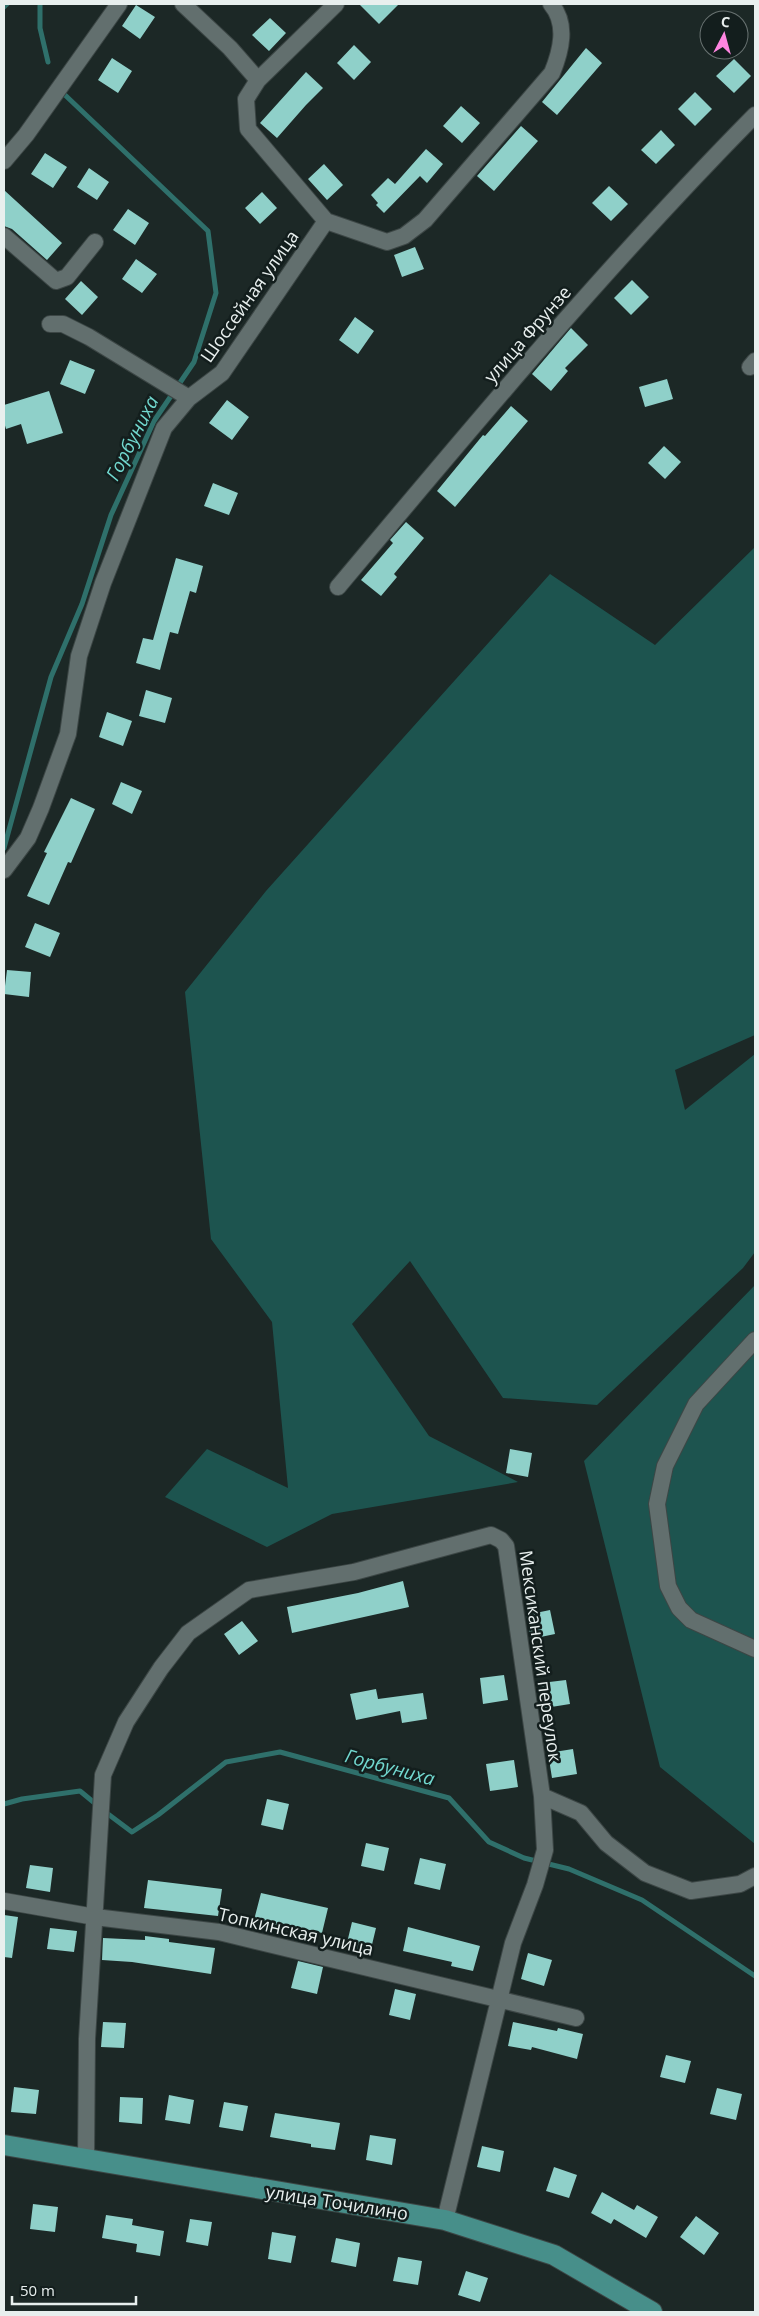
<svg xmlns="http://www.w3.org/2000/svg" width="759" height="2316" font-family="'Open Sans',sans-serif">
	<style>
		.green { fill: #1d544f }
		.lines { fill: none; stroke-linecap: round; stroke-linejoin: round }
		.stream { stroke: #2f706b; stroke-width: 5 }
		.building { fill: #8fd0c9 }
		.minor-casing { stroke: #3c4645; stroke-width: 18 }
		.major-casing { stroke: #3c4645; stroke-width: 22 }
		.minor { stroke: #626f6e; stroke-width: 16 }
		.major { stroke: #478f8a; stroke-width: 20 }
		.labels { text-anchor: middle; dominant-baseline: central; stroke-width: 5; stroke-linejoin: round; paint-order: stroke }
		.street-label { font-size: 18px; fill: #e8efee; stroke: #131e1d }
		.water-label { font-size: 19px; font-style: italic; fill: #72d8cf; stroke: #131e1d }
	</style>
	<rect width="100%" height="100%" fill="#1c2826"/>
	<path class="green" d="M755,547V1035L675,1070L685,1110L755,1054V1252L743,1268L597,1405L503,1398L410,1261L352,1324L429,1436L518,1482L332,1514L267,1547L165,1497L207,1449L288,1488L272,1322L211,1239L185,992L266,891L550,574L655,645Z
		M755,1285V1844L660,1767L584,1461Z"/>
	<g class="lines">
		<path class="stream" d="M40,4V28L48,62
			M4,7L7,4
			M4,848L51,677L82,604L111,515L154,421L194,362L216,293L208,231L65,95
			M4,1804L22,1799L80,1791L97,1805
			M104,1811L132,1832L158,1815L226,1762L280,1752L449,1798L489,1842L524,1858L569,1869L642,1900L755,1976"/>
	</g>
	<path class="building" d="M359,4H399L379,24Z
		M136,5L155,17L140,39L122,26Z
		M270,18L286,33L269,51L252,35Z
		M354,45L371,62L354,80L337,63Z
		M586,48L602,63L557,115L542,102Z
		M112,58L132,71L118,93L98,80Z
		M734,59L751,76L734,93L716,76Z
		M306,72L323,88L306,105L277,138L260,123Z
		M695,92L712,109L695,126L678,109Z
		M461,106L480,123L462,143L443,126Z
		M521,126L538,141L494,191L477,176Z
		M661,130L675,145L656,164L641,150Z
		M426,149L443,164L427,183L420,176L384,213L376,205L378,203L371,195L388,178L395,184Z
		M45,153L67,167L53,188L31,174Z
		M324,164L343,185L327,200L308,179Z
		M89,168L109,182L97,200L77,187Z
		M609,186L628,204L611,221L592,203Z
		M4,190L62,243L47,260L12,229L4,226Z
		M262,192L277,208L260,224L245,208Z
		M128,209L149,223L135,245L113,230Z
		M415,247L424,269L402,277L394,255Z
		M136,259L157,274L142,293L122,279Z
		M632,280L649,297L631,315L614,298Z
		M81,281L98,297L82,315L65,299Z
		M355,317L374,331L358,354L339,340Z
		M571,328L588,345L565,368L568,371L551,391L532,374Z
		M70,360L95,370L85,394L60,384Z
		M667,379L673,399L645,407L639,387Z
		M49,391L63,433L27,444L21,424L6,429L4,422V405Z
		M227,400L249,417L232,440L209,423Z
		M511,406L528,421L455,507L437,491L483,435L485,436Z
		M664,446L681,462L665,479L648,463Z
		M213,483L238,493L229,515L204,506Z
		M406,522L424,538L394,574L397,577L381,596L361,580L393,543L390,540Z
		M176,558L203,566L196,593L190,591L178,634L170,632L160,670L136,663L143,638L153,640Z
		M146,690L172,698L165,723L139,716Z
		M107,712L132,721L123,746L99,737Z
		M121,782L142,791L132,814L112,804Z
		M71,798L95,809L71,863L68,862L49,905L27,896L47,853L44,852Z
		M35,923L60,933L50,957L25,947Z
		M7,970L31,972L29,997L4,994Z
		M510,1449L532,1453L528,1477L506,1473Z
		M403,1581L409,1607L292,1633L287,1607L358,1593Z
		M550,1610L555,1634L531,1639L526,1615Z
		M242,1621L258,1641L239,1655L224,1634Z
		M504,1675L508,1700L483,1704L480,1678Z
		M566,1680L570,1704L545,1708L541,1683Z
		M376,1689L378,1699L423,1693L427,1719L402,1723L400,1711L356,1720L350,1694Z
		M573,1749L577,1774L552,1778L548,1753Z
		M514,1760L518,1787L490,1791L486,1764Z
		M267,1799L289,1804L283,1830L261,1825Z
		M366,1843L389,1848L384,1871L361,1866Z
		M420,1858L446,1864L440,1890L414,1884Z
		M30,1865L53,1868L50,1892L26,1888Z
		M148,1880L222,1889L218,1916L144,1908Z
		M261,1893L328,1908L322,1933L280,1923V1926L254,1920Z
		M4,1915L18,1917L12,1958L4,1957Z
		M352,1922L376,1928L370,1953L346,1947Z
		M408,1927L480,1946L473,1971L451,1966L452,1962L403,1951Z
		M50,1928L77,1931L74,1952L47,1949Z
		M145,1936L169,1939V1942L215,1948L211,1974L132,1962L102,1960L103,1938L145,1940Z
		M528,1953L552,1960L544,1986L521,1979Z
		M298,1961L323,1967L317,1994L291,1988Z
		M395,1989L416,1994L410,2020L389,2015Z
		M103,2022L126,2023L124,2048L101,2047Z
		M513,2022L557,2031L558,2028L583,2034L577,2059L532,2047L531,2050L508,2046Z
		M666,2055L691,2061L685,2083L660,2077Z
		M14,2087L39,2090L36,2114L11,2112Z
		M717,2088L742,2094L736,2120L710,2114Z
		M169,2095L194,2100L190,2124L165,2120Z
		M120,2097L143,2098L142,2124L119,2122Z
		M224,2102L248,2106L243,2131L219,2127Z
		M275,2113L340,2123L335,2150L311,2147V2144L270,2137Z
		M370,2135L396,2139L392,2165L366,2160Z
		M482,2146L504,2151L500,2172L477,2167Z
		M554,2167L577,2175L569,2198L546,2191Z
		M602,2192L634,2210L637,2205L658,2217L646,2238L614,2219L611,2224L591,2213Z
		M33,2204L58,2207L55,2232L30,2229Z
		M106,2215L133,2219L132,2225L164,2231L160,2256L136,2252L137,2244L102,2238Z
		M696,2216L719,2233L704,2255L680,2237Z
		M190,2219L212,2222L208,2246L186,2242Z
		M272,2232L296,2236L291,2263L268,2259Z
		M336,2238L360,2243L356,2267L331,2262Z
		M398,2257L422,2261L418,2285L393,2281Z
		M466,2271L488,2278L480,2302L458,2295Z"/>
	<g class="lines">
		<g class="minor-casing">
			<path id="minor" d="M183,4L230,48L258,80
				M4,161L26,135L119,4
				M326,221L248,129L246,99L258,80L336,4
				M4,236L56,281L67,277L95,242
				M50,324H63L89,337L189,398
				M750,367L755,361
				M338,587C473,426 607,265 755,115
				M4,870L28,838L41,808L68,734L79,656L103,583L164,428L189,398L222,373L326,221L387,242L404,236L425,220L552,73C561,51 568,24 551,4
				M755,1340L696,1404L665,1466L657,1504L668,1586L679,1608L691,1620L755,1649
				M542,1796L581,1813L606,1843L645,1873L691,1891L740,1884L755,1876
				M4,1901L95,1917L219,1932L576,2018
				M86,2160L87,2039L103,1775L126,1722L161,1668L188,1633L249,1590L354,1572L491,1535L501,1540L506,1546L542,1796L545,1850L535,1885L513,1943L445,2220"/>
		</g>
		<g class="major-casing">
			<path id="major" d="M4,2145L445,2220L554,2255L652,2312"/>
		</g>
		<use href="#minor" class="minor"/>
		<use href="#major" class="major"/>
	</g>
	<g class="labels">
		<g class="street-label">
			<text transform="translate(249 296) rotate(-55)">Шоссейная улица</text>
			<text transform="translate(527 334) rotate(-49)">улица Фрунзе</text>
			<text transform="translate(541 1656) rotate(82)">Мексиканский переулок</text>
			<text transform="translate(296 1931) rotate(13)">Топкинская улица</text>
			<text transform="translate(337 2202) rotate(9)">улица Точилино</text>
		</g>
		<g class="water-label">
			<text transform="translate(132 438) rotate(-63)">Горбуниха</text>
			<text transform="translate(390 1767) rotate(15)">Горбуниха</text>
		</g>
	</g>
	<rect width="759" height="2316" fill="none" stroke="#e8efee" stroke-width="10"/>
	<g transform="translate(724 35) rotate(6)"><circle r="24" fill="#131e1d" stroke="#687271"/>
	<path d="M0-4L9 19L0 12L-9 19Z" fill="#fe85e0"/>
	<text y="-8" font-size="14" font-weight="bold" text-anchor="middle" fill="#e8efee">С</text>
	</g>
	<path d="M12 2296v8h124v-8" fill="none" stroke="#e8efee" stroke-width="2.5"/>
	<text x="20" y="2296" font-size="15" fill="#e8efee" stroke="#131e1d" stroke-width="4" paint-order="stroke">50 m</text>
</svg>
